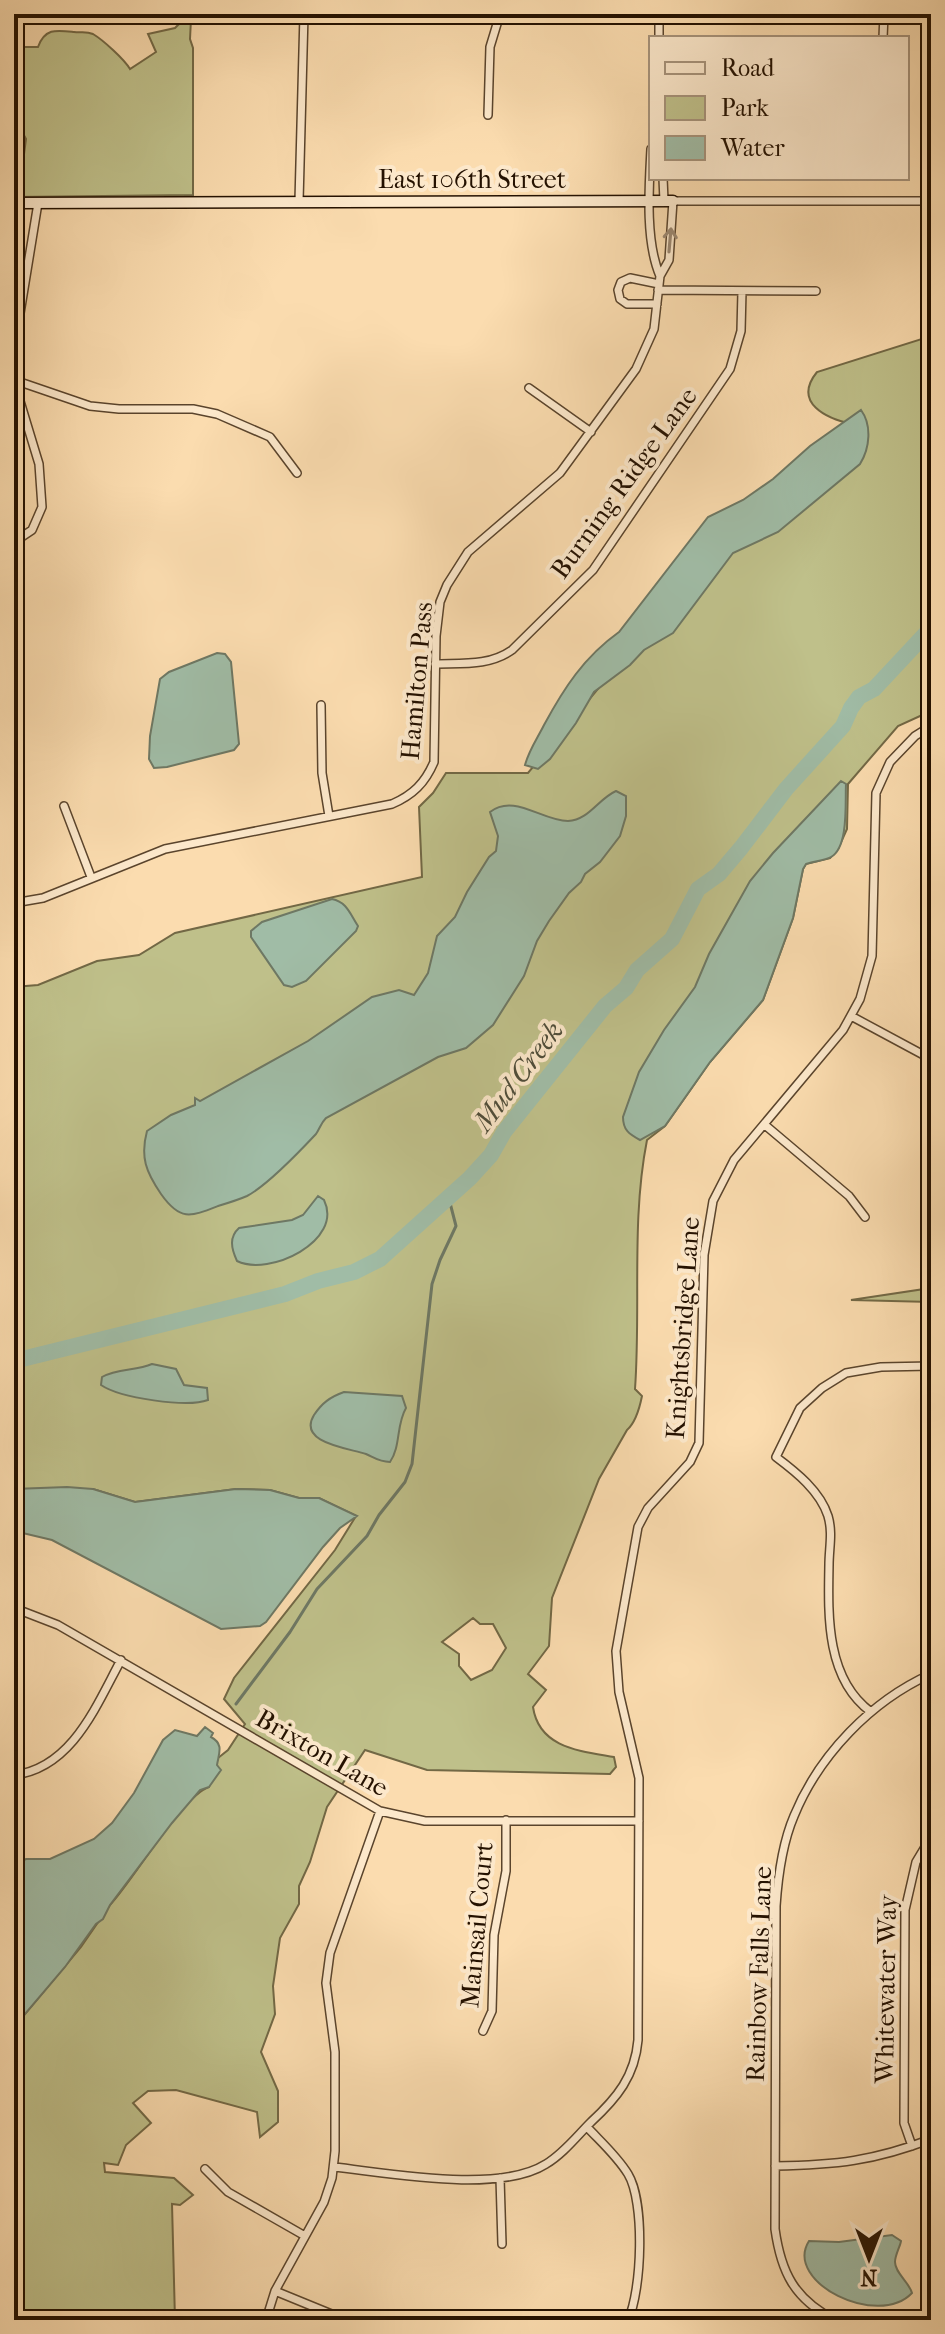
<svg xmlns="http://www.w3.org/2000/svg" width="945" height="2334" font-family="'IM FELL French Canon',serif">
	<style>
		.green { fill: #bfc08a; stroke: #726845; stroke-width: 2; fill-rule: evenodd }
		.water { fill: #a0bca6; stroke: #6e7864; stroke-width: 2 }
		.lines { fill: none; stroke-linecap: round; stroke-linejoin: round }
		.stream { stroke: #6e7864; stroke-width: 3 }
		.river { stroke: #a0bca6; stroke-width: 16 }
		.street-casing { stroke: #5a442c; stroke-width: 10 }
		.secondary-casing { stroke: #241100; stroke-width: 13 }
		.street { stroke: #fce8cb; stroke-width: 7 }
		.secondary { stroke: #fce8cb; stroke-width: 10 }
		.oneway { stroke: #9b8770 }
		.labels { text-anchor: middle; dominant-baseline: central; stroke-width: 8; stroke-linejoin: round; paint-order: stroke }
		.street-label { font-size: 26px; fill: #241100; stroke: #fce8cb }
		.water-label { font-size: 28px; font-style: italic; fill: #4f4d3a; stroke: #fce8cb }
	</style>
	<rect width="100%" height="100%" fill="#fbdcaf"/>
	<filter id="stains"><feTurbulence type="fractalNoise" baseFrequency=".0025" numOctaves="4"/><feColorMatrix values="0 0 0 0 .2 0 0 0 0 .09 0 0 0 0 .02 0 0 0 .5 -.17"/></filter>
	<radialGradient id="worn" r=".72"><stop offset=".6" stop-color="#630" stop-opacity="0"/><stop offset="1" stop-color="#630" stop-opacity=".3"/></radialGradient>
	<path class="green" d="M187,16L191,19L190,39L193,48V195L14,197V168L24,154L26,139L14,117V47H38C45,28 56,30 74,32C81,33 86,31 93,34C103,40 124,59 130,69L156,52L148,34L175,28Z
		M931,336V711L898,726L848,784L847,829L838,849L830,858L806,864L803,869L793,918L763,1000L710,1062L665,1126L647,1140C631,1221 641,1306 635,1389L642,1396C640,1406 635,1423 627,1430L599,1479L552,1598L549,1646L528,1674L546,1690L533,1707C539,1748 580,1751 614,1757L616,1767L610,1774L427,1770L365,1750L327,1807L310,1862L299,1886V1904L280,1938L273,1986L275,2014L261,2052L278,2091V2122L260,2137L257,2112L176,2090L148,2091L133,2103L151,2123L126,2145L118,2165L104,2163L105,2172L174,2178L193,2195L180,2205L172,2204L175,2320H14V2027L81,1947L110,1905C133,1881 183,1795 209,1787L218,1758L228,1750L245,1724L224,1699L234,1678L335,1550L356,1516L319,1498H299L270,1490L236,1489L135,1502L93,1489H14V987L38,985L97,961L139,955L175,933L422,877L419,807L433,793L446,773H528L735,524L853,424C827,419 792,403 817,372ZM473,1618L480,1624H493L506,1648L492,1670L471,1680L459,1666V1654L442,1642Z
		M931,1288V1302L851,1300Z"/>
	<path class="water" d="M861,410C872,425 870,448 860,464L778,532L733,553L673,633L644,650L630,665L594,692L576,723L550,759L538,769L525,765C529,750 537,739 544,725C564,688 584,657 619,632L708,517L743,500L773,479L810,446Z
		M217,653L225,654L231,662L239,744L234,750L167,767L154,768L149,759L150,736L160,679L169,672Z
		M841,781L846,784C845,802 849,847 831,857C824,861 813,861 806,864L803,869L793,918L763,1000L710,1062L665,1126L640,1140C629,1134 623,1130 623,1117L639,1072L664,1030L695,987L709,954L750,881L773,853Z
		M616,791L626,796V816L620,836L600,862L585,874L581,882L569,893L549,921L537,941L524,976L493,1025L466,1048L438,1057L326,1118C321,1123 320,1128 316,1134C301,1150 266,1186 247,1196C238,1200 228,1203 218,1206C190,1217 180,1221 161,1194C146,1172 140,1157 147,1131L171,1115L195,1105V1098L200,1101L308,1041L372,997L399,990L414,995L428,973L437,936L455,917L467,892L489,857L496,851L498,836L490,812C514,793 542,821 568,821C589,820 598,799 616,791Z
		M332,899C347,902 350,914 358,926L356,931L306,981L292,987L284,985L251,937V931L262,922Z
		M318,1196L324,1200C344,1241 269,1277 237,1261C231,1248 229,1237 239,1228L292,1220L303,1215Z
		M152,1364L176,1369L184,1385L207,1388L208,1400C187,1408 120,1398 101,1385L102,1377C117,1368 136,1371 152,1364Z
		M344,1392L402,1396L406,1408C396,1425 401,1446 390,1462C379,1462 375,1458 366,1454C348,1448 297,1443 314,1415C322,1403 330,1397 344,1392Z
		M67,1487L93,1489L135,1502L236,1489L270,1490L299,1498H319L357,1516L340,1528L323,1547L266,1622L260,1626L221,1629L52,1540L14,1531V1489Z
		M205,1727L213,1733L211,1737C224,1744 219,1753 217,1765L221,1770L209,1787L200,1790L172,1823L110,1905L103,1919L96,1924L65,1967L14,2027V1886L17,1863L26,1859H50L94,1839L112,1823L134,1793L163,1740L175,1730L197,1736Z
		M892,2235L901,2241C900,2247 895,2255 895,2262C895,2273 909,2282 912,2293C878,2329 783,2282 809,2241L839,2242Z"/>
	<g class="lines">
		<path class="stream" d="M236,1704L290,1632L317,1589L367,1536L379,1515L405,1482L412,1464L432,1284L440,1260L456,1226L449,1199"/>
		<path class="river" d="M14,1361L285,1294L318,1281L354,1272L380,1259L470,1178L491,1155L504,1132L605,1006L626,988L637,970L672,939L698,889L719,874L741,848L786,789L843,726L851,708L859,697L874,689L931,628"/>
		<g class="street-casing">
			<path id="street" d="M659,38V14
				M883,38L884,14
				M488,115L490,47L500,14
				M651,149C649,187 645,241 660,276
				M663,178L664,201
				M299,201L304,14
				M658,290L816,291
				M657,304H627L620,299L618,290L621,282L630,278L659,284
				M17,381L90,406L119,409H193L217,414L270,437L297,473
				M529,388L591,432
				M14,542L32,530L42,507L39,464L19,398L14,350L38,203
				M435,664C463,663 489,666 512,650L593,570L730,369L741,331L742,291
				M321,705L322,773L329,816
				M64,806L91,877
				M14,903L43,898L165,849L392,804C413,795 425,783 434,762L436,636L440,602L447,585L468,552L560,473L636,369L654,329L660,276L669,260L673,201H931
				M851,1016L931,1059
				M765,1125L849,1196L865,1217
				M14,1608L58,1625L380,1811L425,1821H639
				M871,1712C826,1679 828,1616 829,1565C829,1548 833,1533 828,1516C820,1491 796,1472 776,1457L800,1408L822,1388L846,1373L881,1367L931,1366
				M14,1775C72,1768 96,1706 121,1660
				M483,2031L492,2011L494,1935L506,1871V1820
				M587,2127C601,2142 617,2156 628,2174C645,2202 642,2290 628,2320
				M912,2146L904,2123L905,1910L916,1862L931,1837
				M775,2166C835,2165 874,2161 931,2139
				M334,2167C389,2173 499,2194 546,2164C563,2154 577,2136 591,2122C617,2098 635,2076 638,2040L639,1778L619,1692L616,1651L638,1527L648,1508L690,1462L699,1443L704,1255L713,1201L734,1160L843,1030L860,999L872,956L876,793L890,762L915,736L931,726
				M205,2169L228,2192L305,2236
				M500,2178L502,2244
				M275,2291L346,2320
				M266,2320L275,2291L324,2202L332,2178L335,2151V2052L326,1983L330,1953L380,1811
				M835,2320C794,2299 781,2272 775,2229L776,1906C778,1876 782,1844 794,1816C819,1755 871,1701 931,1674
				M924,2320L931,2317"/>
		</g>
		<g class="secondary-casing">
			<path id="secondary" d="M14,203L673,201"/>
		</g>
		<use href="#street" class="street"/>
		<use href="#secondary" class="secondary"/>
	</g>
	<defs><path id="oneway-shaft" d="M-6 0H5M1.5-3L5.5 0L1.5 3" fill="none" stroke-width="1.6" stroke-linecap="round" stroke-linejoin="round" transform="scale(2)"/></defs>
	<use class="oneway" href="#oneway-shaft" transform="translate(670 240) rotate(-85)"/>
	<g class="labels">
		<g class="street-label">
			<text x="472" y="179">East 106th Street</text>
			<text transform="translate(624 483) rotate(-54)">Burning Ridge Lane</text>
			<text transform="translate(417 681) rotate(-85)">Hamilton Pass</text>
			<text transform="translate(683 1328) rotate(-86)">Knightsbridge Lane</text>
			<text transform="translate(322 1753) rotate(30)">Brixton Lane</text>
			<text transform="translate(477 1925) rotate(-85)">Mainsail Court</text>
			<text transform="translate(759 1974) rotate(-88)">Rainbow Falls Lane</text>
			<text transform="translate(886 1989) rotate(-89)">Whitewater Way</text>
		</g>
		<g class="water-label">
			<text transform="translate(518 1076) rotate(-53)">Mud Creek</text>
		</g>
	</g>
	<rect width="945" height="2334" fill="none" stroke="#fbdcaf" stroke-width="48"/>
	<rect x="16" y="16" width="913" height="2302" fill="none" stroke="#241100" stroke-width="4"/>
	<rect x="24" y="24" width="897" height="2286" fill="none" stroke="#241100" stroke-width="2"/>
	<rect x="649" y="36" width="260" height="144" fill="#fce8cb" stroke="#a6927a" stroke-width="2"/>
	<rect x="665" y="62" width="40" height="12" fill="#fce8cb" stroke="#a6927a" stroke-width="2"/>
	<text x="721" y="76" font-size="24" fill="#241100">Road</text>
	<rect x="665" y="96" width="40" height="24" fill="#bfc08a" stroke="#a6927a" stroke-width="2"/>
	<text x="721" y="116" font-size="24" fill="#241100">Park</text>
	<rect x="665" y="136" width="40" height="24" fill="#a0bca6" stroke="#a6927a" stroke-width="2"/>
	<text x="721" y="156" font-size="24" fill="#241100">Water</text>
	<g transform="translate(869 2258) rotate(180)" stroke="#fce8cb" stroke-width="6" paint-order="stroke">
	<path d="M0-6L14 30L0 20L-14 30Z" fill="#241100"/>
	<text y="-12" font-size="22" font-weight="bold" text-anchor="middle" fill="#241100">N</text>
	</g>
	<rect width="100%" height="100%" filter="url(#stains)"/>
	<rect width="100%" height="100%" fill="url(#worn)"/>
</svg>
